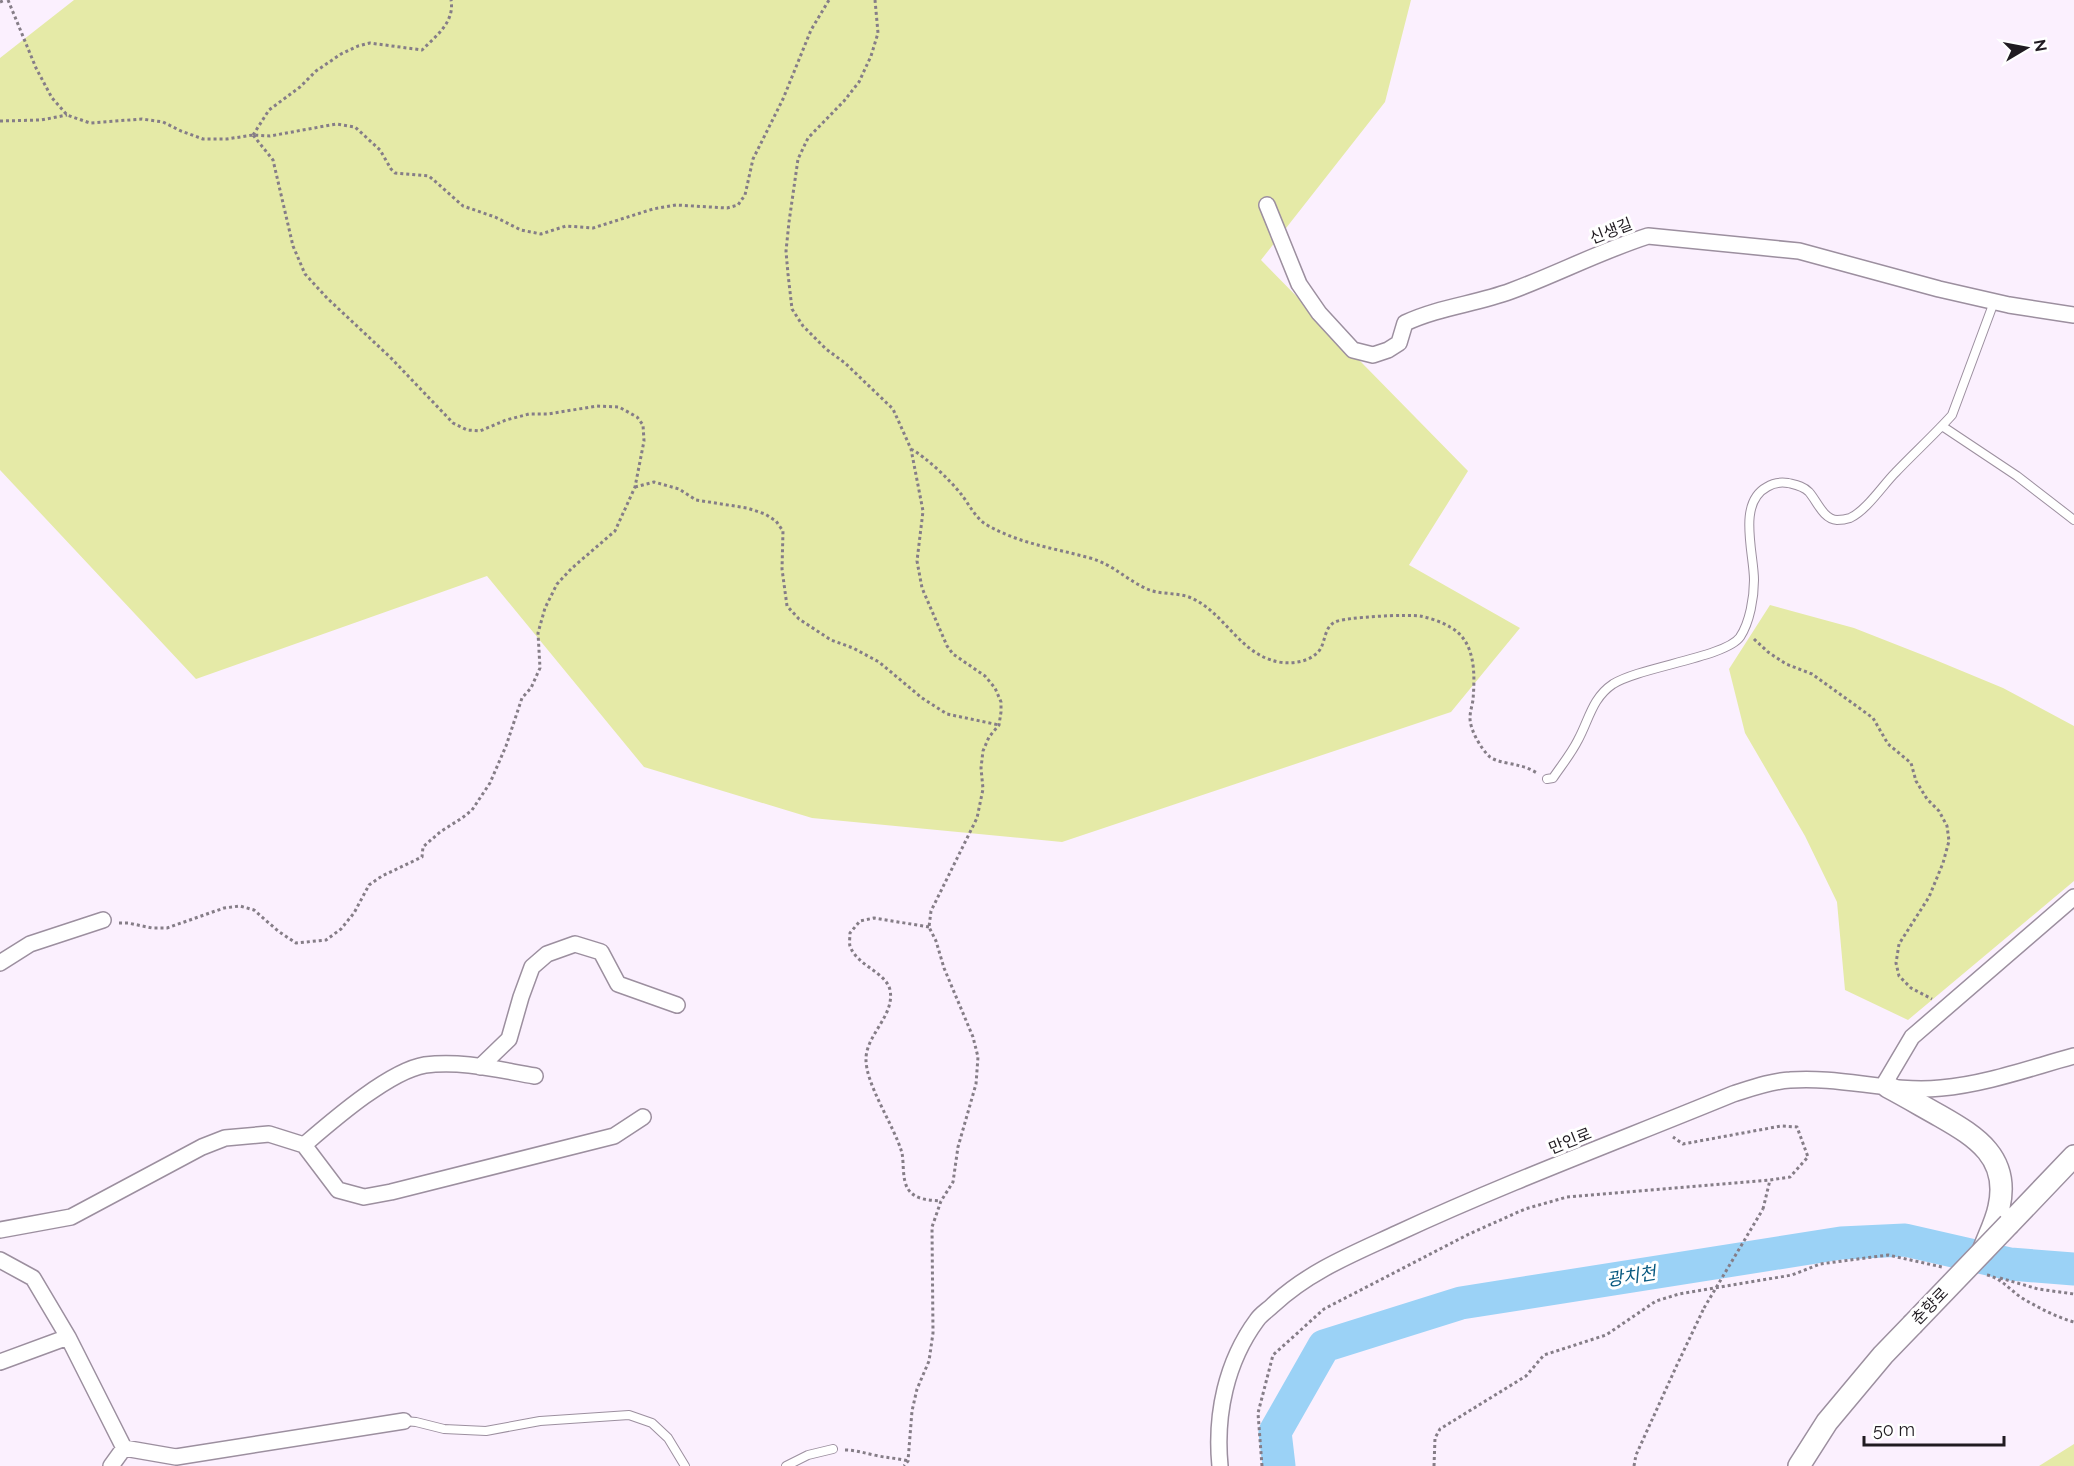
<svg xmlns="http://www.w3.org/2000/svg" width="2074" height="1466" font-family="Raleway,'Noto Sans KR',sans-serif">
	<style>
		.green { fill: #e5eaa7 }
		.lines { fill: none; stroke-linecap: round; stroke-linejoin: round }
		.river { stroke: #9bd2f6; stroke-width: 33 }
		.lane-casing { stroke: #9c8f9f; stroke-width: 10 }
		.street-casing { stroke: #9c8f9f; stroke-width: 18 }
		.secondary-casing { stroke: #9c8f9f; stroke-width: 24 }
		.path { stroke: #857d87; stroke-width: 3; stroke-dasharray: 3 3; stroke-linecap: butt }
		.lane { stroke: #fff; stroke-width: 8 }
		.street { stroke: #fff; stroke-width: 15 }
		.secondary { stroke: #fff; stroke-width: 21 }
		.secondary-bridge-casing { stroke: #9c8f9f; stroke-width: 24; stroke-linecap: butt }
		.path-bridge { stroke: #857d87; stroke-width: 3; stroke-dasharray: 3 3; stroke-linecap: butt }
		.secondary-bridge { stroke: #fff; stroke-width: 21 }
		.labels { text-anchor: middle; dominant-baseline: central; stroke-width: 6; stroke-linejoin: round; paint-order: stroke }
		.street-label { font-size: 16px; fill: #201b21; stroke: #fff }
		.water-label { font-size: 18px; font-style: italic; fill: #085980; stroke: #fff }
	</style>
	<rect width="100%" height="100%" fill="#fbf0fe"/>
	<path class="green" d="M74,0H1411L1385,102L1261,260L1468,471L1409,565L1520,628L1451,712L1062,842L812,818L644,767L487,576L196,679L0,470V58Z
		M1770,605L1854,628L1933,659L2003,688L2074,726V881L1908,1020L1845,990L1837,902L1805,836L1745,733L1729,669Z
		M2074,1444V1466H2039Z"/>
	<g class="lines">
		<path class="river" d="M1279,1466L1275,1432L1324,1346L1461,1303L1841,1243L1905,1240L2010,1264L2074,1269"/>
		<g class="lane-casing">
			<path id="lane" d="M1942,426L2017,476L2074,520
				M1547,779L1553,778C1561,766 1571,754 1578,740C1589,720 1592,698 1613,684C1640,667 1726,657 1740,637C1750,622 1754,597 1754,580C1754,553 1737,503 1767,487C1773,483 1781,482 1788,483C1796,485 1803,486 1809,492C1817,501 1823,519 1837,520C1840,520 1847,519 1850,518C1866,511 1883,485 1895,473C1914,453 1934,435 1952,415L1994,302
				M404,1421L416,1422L444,1429L486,1431L540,1421L629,1415L652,1423L668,1438L685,1466
				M786,1466L808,1455L833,1449"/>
		</g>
		<g class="street-casing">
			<path id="street" d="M1267,205L1299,284L1319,313L1353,350L1373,355L1388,350L1399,343L1405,323C1439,307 1476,304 1511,291C1557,274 1601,251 1648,236L1799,251L1939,289L2009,305L2074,315
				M0,963L30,944L103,920
				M480,1067L509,1039L521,997L532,967L547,954L575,944L601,952L618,984L677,1005
				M1883,1086L1912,1037L2074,897
				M304,1145C332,1121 389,1071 425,1065C462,1060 499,1070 535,1076
				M0,1230L71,1217L202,1147L225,1138L269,1134L304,1145L338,1190L364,1197L391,1192L614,1136L643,1117
				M0,1260L33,1278L68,1337L124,1448
				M0,1362L68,1337
				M111,1466L124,1448L176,1457L404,1421
				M1220,1466C1215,1415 1226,1362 1257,1320C1261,1314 1268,1310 1273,1305C1309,1271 1355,1253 1398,1233C1508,1182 1621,1140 1733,1094C1752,1088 1771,1081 1790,1080C1841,1076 1890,1093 1941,1088C1986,1084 2030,1068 2074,1056"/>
		</g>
		<g class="secondary-casing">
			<path id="secondary" d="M1888,1087C1905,1096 1922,1106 1940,1116C1977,1137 2010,1158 1999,1207C1996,1222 1988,1237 1983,1251
				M2009,1224L2074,1156
				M1799,1466L1827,1422L1883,1355L1912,1325"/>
		</g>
		<path class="path" d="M8,0L36,68L52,98L67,115L90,123L142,119L163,122L181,131L203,139H227L253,135L270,136L336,124L355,127L380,150L391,169L395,173L429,176L463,206L495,217L521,230L541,234L566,226L593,228L653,209L676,205L727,208L738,205L745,195L753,159L783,99L811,30L829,0
			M875,0L878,33L871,56L859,82L844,101L808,138L798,159L789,222L786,251L788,274L792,309L803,326L826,349L845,363L893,409L911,449L923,511L917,561L922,588L947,646L953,654L985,676L995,688L1001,702V712L999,725L989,737L983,751L981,768L983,789L977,818L931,911L929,927L936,941L944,968L973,1037L978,1057L976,1084L958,1147L953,1182L941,1201L932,1227L933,1333L929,1361L917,1389L912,1411L908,1461L904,1466
			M0,2L5,0
			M0,121L41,120L67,115
			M253,135L269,110L300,87L316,71L341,54L358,46L370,43L422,50C436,36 455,22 451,0
			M911,449C926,457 950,480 961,494C969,504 975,518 987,525C1020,544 1054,548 1090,558C1114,565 1124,578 1145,588C1158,595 1175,592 1189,597C1222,610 1237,649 1271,660C1285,665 1307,664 1318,652C1326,644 1323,628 1335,622C1344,617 1409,614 1420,616C1430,618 1442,622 1450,627C1476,641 1475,674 1473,700C1472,706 1470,712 1470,718C1470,730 1481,749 1490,757C1499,763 1511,763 1520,766C1526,767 1532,770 1537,773
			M635,487L654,482L679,489L696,500L747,508L765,514L776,521L783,531L782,569L787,606L799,619L831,640L853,648L879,662L922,698L947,714L999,725
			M1754,639L1768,652L1786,664L1812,674L1873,718L1888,744L1911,763L1916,781L1927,799L1939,811L1947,826L1949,841L1943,863L1929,897L1899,944L1896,963L1899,976L1911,988L1932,999
			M119,923H128L152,928H167L224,908L240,906L254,910L278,931L296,943L326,940L341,929L354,913L369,885L382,876L422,857L423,847L440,832L462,818L472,810L490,783L506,746L522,698L531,688L540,668L538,633L545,608L557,584L572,568L615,531L635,487L644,441L643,425L637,417L619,407L597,406L548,414H529L506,420L480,431L467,430L453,423L390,357L327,298L305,274L293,246L273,160L253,135
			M929,927L874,918L860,921L850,933C850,937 849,943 850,946C857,966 886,972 890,990C895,1015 867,1034 866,1058C865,1084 894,1125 902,1153C904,1163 902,1180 908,1189C915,1200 929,1200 941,1201
			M1763,1209L1770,1180
			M1987,1275C2001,1278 2010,1290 2022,1298C2039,1308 2056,1317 2074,1322
			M2000,1278L2038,1289L2074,1294
			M845,1450C856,1450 864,1453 874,1455C886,1458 897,1458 908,1461
			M1262,1466L1258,1413L1273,1355L1324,1309L1469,1234L1525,1209L1567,1197L1770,1180L1790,1177L1808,1157L1797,1127L1781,1126L1683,1144L1673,1137
			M1434,1466L1435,1438L1440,1429L1526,1376L1544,1355L1606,1335L1656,1301L1679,1294L1792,1275L1820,1264L1888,1255L1942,1267
			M1634,1466L1636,1455L1676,1367L1704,1308"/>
		<use href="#lane" class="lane"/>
		<use href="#street" class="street"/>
		<use href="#secondary" class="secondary"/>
		<g class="secondary-bridge-casing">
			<path id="secondary-bridge" d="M1912,1325L2009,1224"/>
		</g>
		<path class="path-bridge" d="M1704,1308L1763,1209"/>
		<use href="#secondary-bridge" class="secondary-bridge"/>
	</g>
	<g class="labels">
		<g class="street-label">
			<text transform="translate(1611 231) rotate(-21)">신생길</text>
			<text transform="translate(1570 1141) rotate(-22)">만인로</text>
			<text transform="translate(1930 1306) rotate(-46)">춘향로</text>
		</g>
		<g class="water-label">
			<text transform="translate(1631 1276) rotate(-9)">광치천</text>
		</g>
	</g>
	<g transform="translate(2026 48) rotate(80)" stroke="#ffffff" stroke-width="4.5" paint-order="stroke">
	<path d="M0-4.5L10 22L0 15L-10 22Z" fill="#201b21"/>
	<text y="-9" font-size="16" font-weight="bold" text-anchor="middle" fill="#201b21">N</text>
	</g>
	<path d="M1864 1436v9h140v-9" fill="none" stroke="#201b21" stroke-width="3"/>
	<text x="1873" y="1436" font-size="18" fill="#201b21" stroke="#ffffff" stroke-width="4.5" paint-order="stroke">50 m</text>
</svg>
